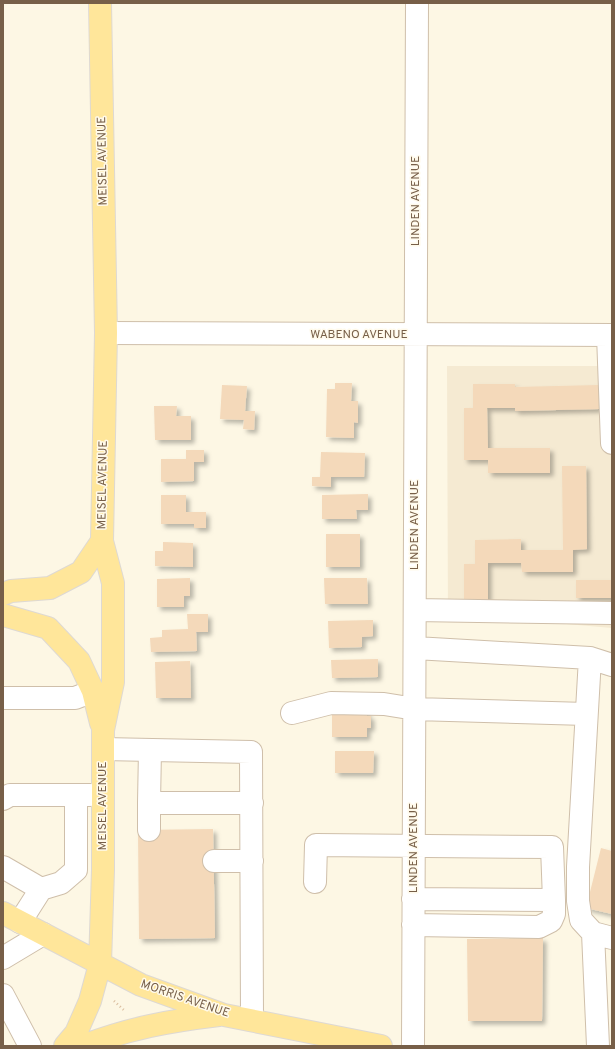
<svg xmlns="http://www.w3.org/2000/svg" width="615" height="1049" font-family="Overpass,sans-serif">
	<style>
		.residential { fill: #f5ead2 }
		.building { fill: #f4d9ba; filter: url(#shadow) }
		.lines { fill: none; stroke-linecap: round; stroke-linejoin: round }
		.minor-casing { stroke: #cfbfaa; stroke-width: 24 }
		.major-casing { stroke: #ded9d3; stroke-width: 24 }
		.path { stroke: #d9bc9d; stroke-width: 2.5; stroke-dasharray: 1 3; stroke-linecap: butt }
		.minor { stroke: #fff; stroke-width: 22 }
		.major { stroke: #ffe69a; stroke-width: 22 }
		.labels { text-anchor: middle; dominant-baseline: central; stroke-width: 3; stroke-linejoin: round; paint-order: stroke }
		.street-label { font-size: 12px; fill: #775f48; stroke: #fffaeb }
	</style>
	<defs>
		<filter id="shadow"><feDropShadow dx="3.5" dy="3.5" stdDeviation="2" flood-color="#0004"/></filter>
	</defs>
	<rect width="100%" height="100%" fill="#fdf7e4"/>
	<path class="residential" d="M447,366H612V628L566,624L448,621Z"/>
	<path class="building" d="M335,383H352L351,401H358V423L354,422V438L326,437L327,389H335Z
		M473,384H515V387L599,385V409L515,411V408H487L488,448H550V473H488V460H464V408H473Z
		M222,385L247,386L245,411H255L254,430L243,429L244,420L220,419Z
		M154,406H177L176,416H191V440H155Z
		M186,450H204V462H194V481L161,482V459H186Z
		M321,452L365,453L364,477H331V487L312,486V477H320Z
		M562,466H586L587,549L573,550V572H522L521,563H488V602H464V564H475V540L521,539V550H563Z
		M368,494V510H356L357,519H322V495Z
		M161,495H186V512H206V528H194V524H161Z
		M326,534H360V567H326Z
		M163,542L193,543V567L155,566V551H163Z
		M190,578V596H184V607H157V579Z
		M324,578H367L368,604H325Z
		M576,580H612V598H576Z
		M187,614H208V632H196L197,651L151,652L150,638L162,637V630L188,629Z
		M373,620V636L362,637V647L329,648L328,621Z
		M378,659V677L332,678L331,660Z
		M190,661L191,698H156L155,662Z
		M332,707H367V716H371V728H367V737H332Z
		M335,751H374L373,773H335Z
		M213,829L215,938L139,939L138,830Z
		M601,848L612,851V914L586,908Z
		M543,938L542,1021H468L467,939Z"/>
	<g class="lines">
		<g class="minor-casing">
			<path id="minor" d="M106,333L612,335
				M608,335L612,443
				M415,610L612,613
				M415,648L590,658L612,665
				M590,658L578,867V901L581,920L593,933
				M3,698H75L93,691
				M292,713L331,703L384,704L415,709L586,714
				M103,749L251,752L252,1020
				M150,750L149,803H252
				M3,799L10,795H90
				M149,803V830
				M214,861H252
				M3,867L41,889
				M315,882L316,845L552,847L554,900L413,899
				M20,922L41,889L61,883L76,870V795
				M413,925L539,927L551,921L554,914V900
				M3,958L43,934
				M3,995L30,1046
				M413,1046L417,3
				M598,1046L593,933L612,938"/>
		</g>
		<g class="major-casing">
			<path id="major" d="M3,594L11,591L50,588L81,572L102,541
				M3,615L48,628L79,661L93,691L101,723
				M3,913L141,985L224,1015L381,1046
				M65,1046L76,1033L90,1001L100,964L103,870V730L113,682V583L102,541L106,333L100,3
				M83,1046C130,1028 169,1021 219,1015"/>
		</g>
		<path class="path" d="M114,1001L125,1011"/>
		<use href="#minor" class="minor"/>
		<use href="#major" class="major"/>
	</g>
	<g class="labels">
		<g class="street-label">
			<text transform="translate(103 161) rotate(-91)">MEISEL AVENUE</text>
			<text transform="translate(416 201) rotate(-90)">LINDEN AVENUE</text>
			<text x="359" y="335">WABENO AVENUE</text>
			<text transform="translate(103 485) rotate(-89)">MEISEL AVENUE</text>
			<text transform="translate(415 525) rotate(-90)">LINDEN AVENUE</text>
			<text transform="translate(103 806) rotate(-90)">MEISEL AVENUE</text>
			<text transform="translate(414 848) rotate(-90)">LINDEN AVENUE</text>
			<text transform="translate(185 999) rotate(19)">MORRIS AVENUE</text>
		</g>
	</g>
	<rect width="615" height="1049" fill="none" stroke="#775f48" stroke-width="8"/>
</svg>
